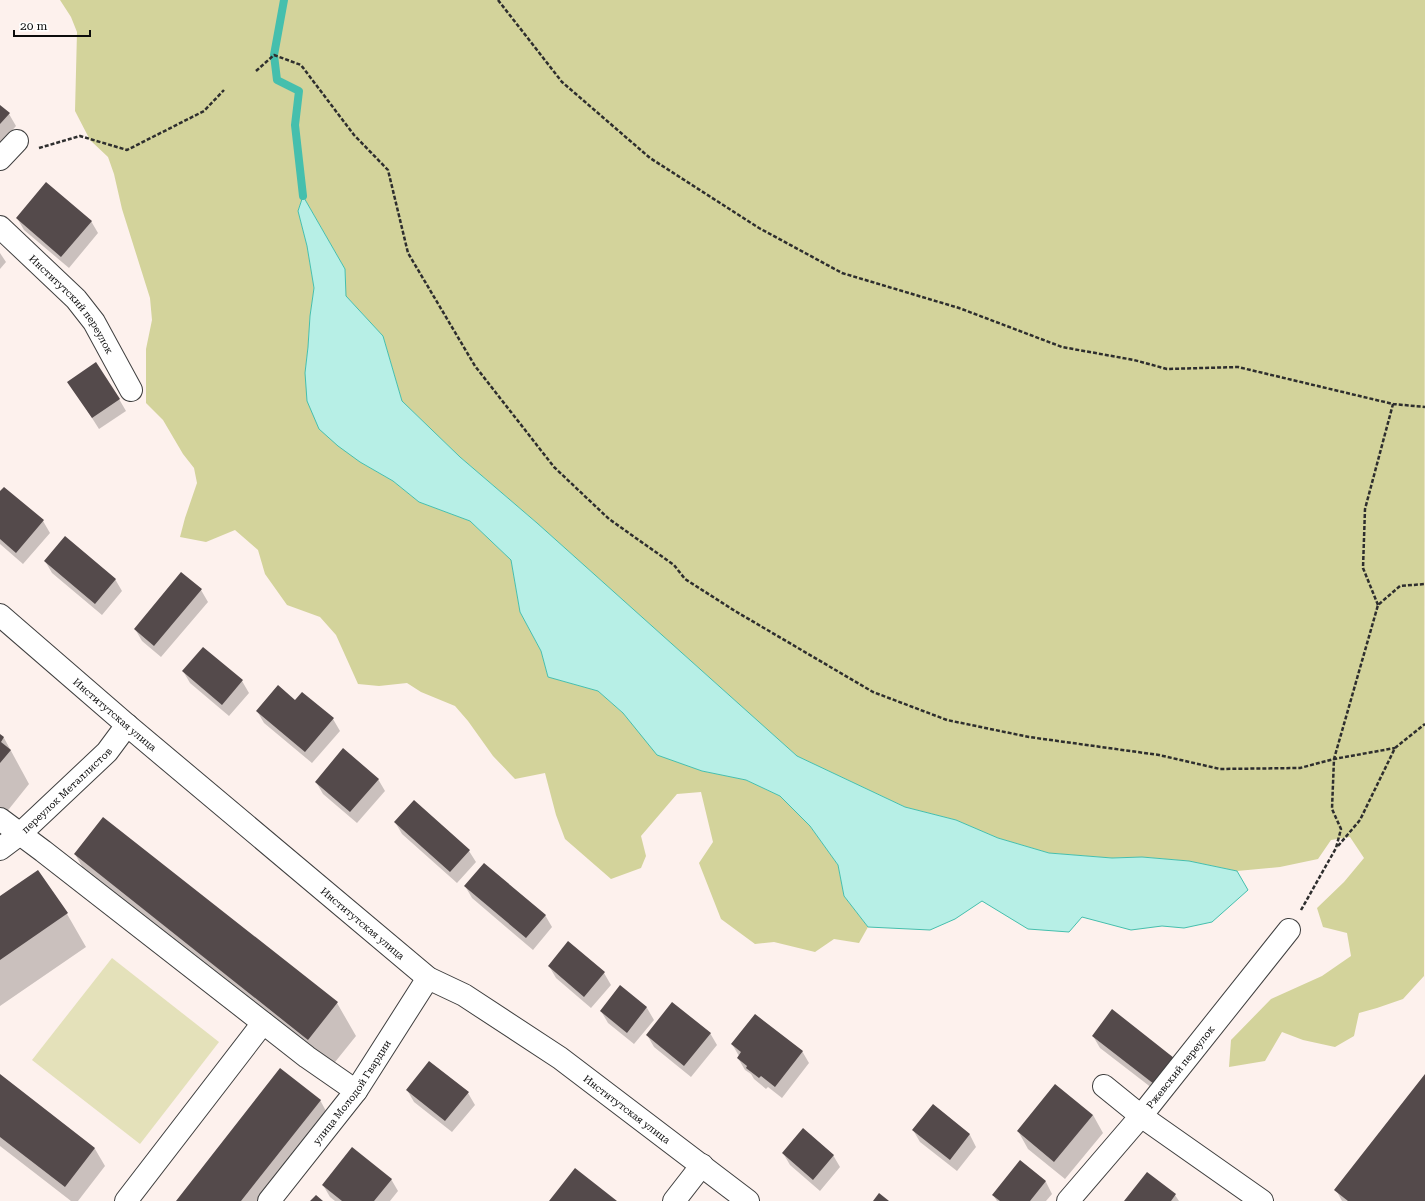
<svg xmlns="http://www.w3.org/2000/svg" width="1425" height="1201" font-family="'Roboto Serif',serif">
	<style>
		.green { fill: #e4e1ba }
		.forest { fill: #d3d39b }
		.water { fill: #b7efe6; stroke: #45bfad }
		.shadow { fill: #0003 }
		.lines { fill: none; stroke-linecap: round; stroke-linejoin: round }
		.stream { stroke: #45bfad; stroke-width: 8 }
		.building { fill: #544a4b }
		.minor-casing { stroke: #3f3f3f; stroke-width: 24 }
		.path { stroke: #2e2e2e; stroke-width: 2.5; stroke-dasharray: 4 2; stroke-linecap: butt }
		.minor { stroke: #fff; stroke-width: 22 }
		.labels { text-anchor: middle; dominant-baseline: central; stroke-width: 4; stroke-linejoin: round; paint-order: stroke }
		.street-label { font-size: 10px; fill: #0c0c0c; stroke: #fff }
	</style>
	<rect width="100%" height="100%" fill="#fdf1ed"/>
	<path class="green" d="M112,958L219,1042L140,1144L32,1060Z"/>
	<path class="forest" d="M60,0H1425L1424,976L1403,999L1377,1008L1359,1013L1354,1036L1335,1047L1303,1040L1282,1032L1265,1061L1229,1067L1231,1040L1271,999L1322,976L1351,956L1347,933L1323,927L1317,908L1344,882L1364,858L1350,837L1331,840L1318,859L1280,867L1237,871L1189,861L1142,857L1112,858L1049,853L998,838L956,820L905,807L797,756L537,523L460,457L402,401L383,336L346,296L345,269L303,196L298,211L307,246L314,288L310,316L308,347L305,373L360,462L393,481L419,502L470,521L511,560L520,612L541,651L548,677L598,691L623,713L658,755L702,771L746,780L780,796L810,826L838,865L844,896L868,927L859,943L834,939L815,952L774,942L755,944L721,919L699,863L713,842L701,792L677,794L641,836L646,856L641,868L611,879L565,839L556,815L545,773L515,779L493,756L468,721L455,706L421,692L407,683L379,686L358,684L336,635L320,617L287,605L265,574L258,550L235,530L206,542L180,537L185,518L197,483L194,468L183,454L163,420L146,403V349L152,320L150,298L122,209L114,174L108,157L90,140L75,111L77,32L71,17Z"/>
	<path class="water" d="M303,196L345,269L346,296L383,336L402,401L460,457L537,523L797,756L905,807L956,820L998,838L1049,853L1112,858L1142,857L1189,861L1237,871L1248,890L1212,922L1184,928L1162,926L1131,930L1082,917L1069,932L1028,929L982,901L955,919L930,930L868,927L844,896L838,865L810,826L780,796L746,780L702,771L657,755L623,713L598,691L548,677L541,651L520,612L511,560L470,521L419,502L393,481L360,462L338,446L319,429L307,401L305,373L308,347L310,316L314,288L307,246L298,211Z"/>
	<path class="shadow" d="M0,106L9,114L16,126L0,144Z
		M17,218L91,221L98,233L69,268L24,230Z
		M0,253L6,262L0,269Z
		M69,382L119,399L126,411L99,429Z
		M0,492L43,521L50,533L23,564L0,544Z
		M45,561L115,579L122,591L102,615L52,573Z
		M182,574L201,590L208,602L161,657L142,641L135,629Z
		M183,671L242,681L249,693L229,716L190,683Z
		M295,701L333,719L340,731L312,763L264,723L257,711Z
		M0,735L4,738L29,784L1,819L0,818Z
		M378,779L385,791L357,823L323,794L316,782Z
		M395,822L469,851L476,862L457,883L402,834Z
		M75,854L337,1003L356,1036L327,1072L94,888Z
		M38,872L67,914L86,947L0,1006V897Z
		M465,886L545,915L552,927L533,950L472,898Z
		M568,943L604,973L611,985L591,1008L556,978L549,966Z
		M620,986L647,1008L654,1020L634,1044L608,1023L601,1011Z
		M710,1033L717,1045L691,1077L654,1047L647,1035Z
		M1093,1036L1180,1070L1161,1095L1100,1048Z
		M732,1044L802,1051L809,1063L782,1098L768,1087L766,1089L754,1079L751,1074L745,1070L738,1058L739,1056Z
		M1425,1075V1201H1342L1336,1190Z
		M0,1076L95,1149L105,1166L78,1201H71L0,1146Z
		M407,1090L468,1093L475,1105L452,1132L414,1102Z
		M320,1100L333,1124L272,1201H177Z
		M933,1106L970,1135L976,1147L957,1171L920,1142L913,1130Z
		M1093,1115L1103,1133L1065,1179L1028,1149L1018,1131Z
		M783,1153L833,1155L840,1167L820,1191L790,1165Z
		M1020,1161L1046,1182L1052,1194L1046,1201H997L993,1195Z
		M1147,1173L1175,1195L1179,1201H1126Z
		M391,1179L398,1191L390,1201H335L330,1197L323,1185Z"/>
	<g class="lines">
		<path class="stream" d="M284,0L274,55L277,80L299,91L295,125L303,196"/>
	</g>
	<path class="building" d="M0,105L10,113L0,124Z
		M46,182L92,221L61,257L16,218Z
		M96,362L120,399L92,418L67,382Z
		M4,487L44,520L16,553L0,539V491Z
		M65,536L116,579L95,604L44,561Z
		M181,572L202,589L154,646L134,629Z
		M203,647L243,680L222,705L182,671Z
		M278,685L295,700L302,692L334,718L305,752L256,711Z
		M0,734L4,737L1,742L11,750L0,763Z
		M343,748L379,779L350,812L315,782Z
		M414,800L470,850L450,872L394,822Z
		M103,817L338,1002L308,1040L74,854Z
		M484,863L546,915L526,938L464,886Z
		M38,870L68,913L0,960V896Z
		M568,941L605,972L584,997L548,966Z
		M620,985L647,1007L627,1033L600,1011Z
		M672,1002L711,1033L684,1066L646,1035Z
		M1112,1009L1174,1058L1154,1084L1092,1036Z
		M755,1014L803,1051L775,1087L761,1076L759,1078L746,1068L747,1066L737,1058L741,1052L731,1044Z
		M429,1061L469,1092L445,1121L406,1090Z
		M280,1068L321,1100L241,1201H176Z
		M0,1074L95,1148L65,1187L0,1137Z
		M1425,1074V1201H1348L1334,1190Z
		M1055,1084L1093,1115L1054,1162L1017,1131Z
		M933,1104L970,1134L950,1160L912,1130Z
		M803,1128L834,1155L813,1180L782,1153Z
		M352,1147L392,1179L374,1201H342L322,1185Z
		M1020,1160L1046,1181L1030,1201H1000L992,1195Z
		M575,1168L617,1201H549Z
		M1147,1172L1176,1194L1171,1201H1124Z
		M879,1193L889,1201H873Z
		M316,1195L323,1201H310Z"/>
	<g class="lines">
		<g class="minor-casing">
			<g id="minor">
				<path d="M0,159L17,141"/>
				<path id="s1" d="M0,227L76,299L94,322L131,390"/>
				<path id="s2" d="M0,615L127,725L428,978L464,995L560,1058L748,1201"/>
				<path d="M0,819L43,851L307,1057L356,1091"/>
				<path id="s3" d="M0,849L20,834L107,752L127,725"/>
				<path d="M1104,1086L1141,1116L1262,1201"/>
				<path d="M126,1201L263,1023"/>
				<path id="s4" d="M269,1201L356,1091L428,978"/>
				<path d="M674,1201L702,1165"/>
				<path id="s5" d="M1068,1201L1141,1116L1289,930"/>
			</g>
		</g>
		<path class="path" d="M498,0L562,82L650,158L759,228L842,273L959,308L1062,347L1134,360L1167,369L1238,367L1393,404L1425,407
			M256,71L274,55L301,65L354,135L388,170L408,253L475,366L554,467L609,519L674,565L685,579L735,611L873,692L947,720L1029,737L1159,755L1220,769L1300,768L1334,759L1395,748
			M39,148L80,136L127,150L204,111L224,90
			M1378,605L1363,568L1365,509L1393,404
			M1338,846L1360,820L1395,748L1425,724
			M1301,910L1336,848L1341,829L1332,809L1334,759L1378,605L1400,586L1425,584"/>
		<use href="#minor" class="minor"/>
	</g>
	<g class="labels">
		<g class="street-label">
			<text stroke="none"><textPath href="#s1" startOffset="106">Институтский переулок</textPath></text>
			<text stroke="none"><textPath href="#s2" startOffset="152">Институтская улица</textPath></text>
			<text stroke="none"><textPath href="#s3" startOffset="89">переулок Металлистов</textPath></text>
			<text stroke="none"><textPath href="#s2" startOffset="476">Институтская улица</textPath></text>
			<text stroke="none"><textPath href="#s5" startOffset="175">Ржевский переулок</textPath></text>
			<text stroke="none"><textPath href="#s4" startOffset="137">улица Молодой Гвардии</textPath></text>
			<text stroke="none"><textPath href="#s2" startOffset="800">Институтская улица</textPath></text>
		</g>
	</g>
	<path d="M14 30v6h76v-6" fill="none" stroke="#0c0c0c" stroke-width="2"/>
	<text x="20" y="30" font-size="12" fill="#0c0c0c" stroke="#ffffff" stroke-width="3" paint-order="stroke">20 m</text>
</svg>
